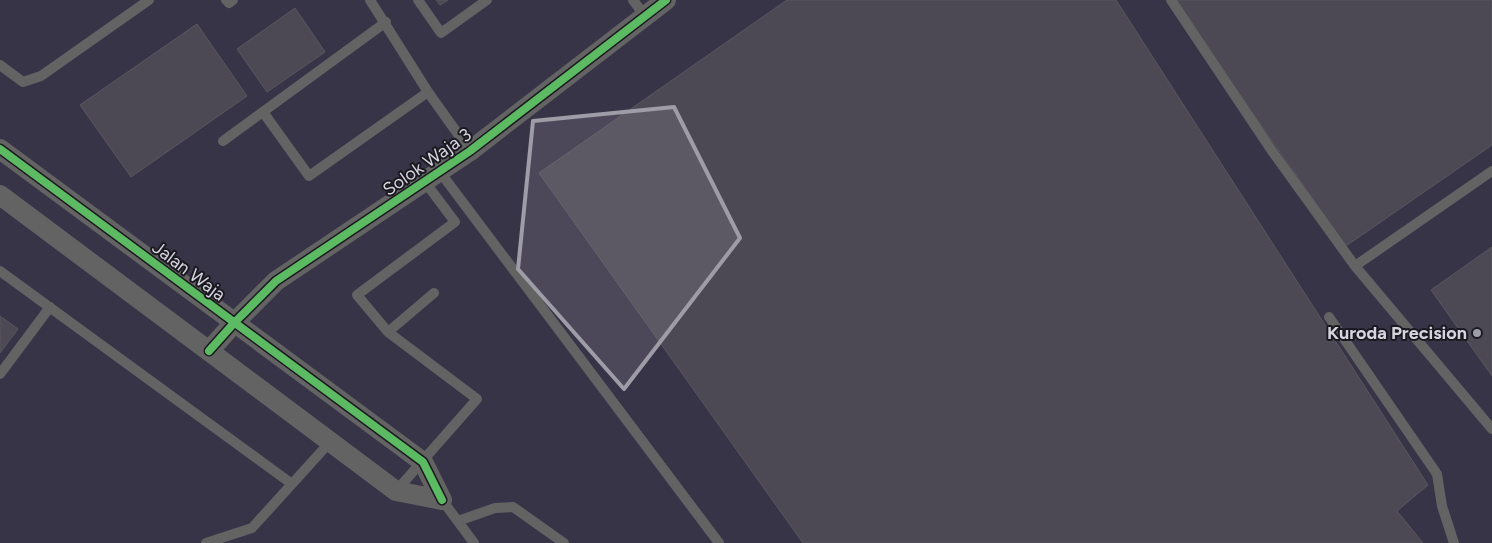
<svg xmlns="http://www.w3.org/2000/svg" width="1492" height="543" font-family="Figtree,sans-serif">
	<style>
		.built { fill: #383448 }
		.building { fill: #4c4954; stroke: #59575f }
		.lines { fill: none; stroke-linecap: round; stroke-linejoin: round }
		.lane { stroke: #646363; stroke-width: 10 }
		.street { stroke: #646363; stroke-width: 20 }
		.cycleway-casing { stroke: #1b1920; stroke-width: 11 }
		.cycleway { stroke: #5cba63; stroke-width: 8 }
		.marked { fill: #9e9ca6; fill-opacity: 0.2; stroke: #9e9ca6; stroke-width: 4; stroke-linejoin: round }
		.poi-dot { fill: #9e9ca6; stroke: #1b1920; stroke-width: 2 }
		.labels { text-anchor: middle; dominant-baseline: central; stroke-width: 4; stroke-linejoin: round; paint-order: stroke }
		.street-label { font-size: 18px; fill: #d6d4df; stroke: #1b1920 }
		.poi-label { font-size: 18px; font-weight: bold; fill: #d6d4df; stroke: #1b1920; text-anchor: end }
	</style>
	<rect width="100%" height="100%" fill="#35333c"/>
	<path class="built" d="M0,0H1492V543H0Z"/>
	<path class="building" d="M436,0H448L440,5Z
		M787,0H1116L1428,485L1397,511L1423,543H803L539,173Z
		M1173,0H1492V145L1346,246Z
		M295,8L325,52L267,92L237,49Z
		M197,24L247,96L131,177L80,105Z
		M1492,247V376L1431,290Z
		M0,316L18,329L0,353Z"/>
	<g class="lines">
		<path class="lane" d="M226,0L229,3L233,0
			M370,0L428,92L470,151
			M418,0L441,33L487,0
			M633,0L644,15
			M1171,0L1272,151L1355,266L1492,429
			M0,65L23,82L41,76L149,0
			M263,112L309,176L428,92
			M223,141L386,22
			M440,172L719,543
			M1355,266L1492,171
			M0,271L292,484
			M1329,317L1437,474L1442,506L1454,543
			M388,332L357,295L455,222L425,182
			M0,374L50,307
			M396,491L477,399L388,332L434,293
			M442,500L474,543
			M458,521L495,508L513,507L564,543
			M206,543L252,528L330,442"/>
		<path class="street" d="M0,149L423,462L442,500
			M0,195L396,491L442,500
			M209,351L234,323L276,281L470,151L666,0"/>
		<g class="cycleway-casing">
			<path id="cycleway" d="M0,149L423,462L442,500
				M209,351L234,323L276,281L470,151L666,0"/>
		</g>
		<use href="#cycleway" class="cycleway"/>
	</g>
	<path class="marked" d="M674,107L740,238L624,389L518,269L533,121Z"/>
	<circle class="poi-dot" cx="1477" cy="333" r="5"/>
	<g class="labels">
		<g class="street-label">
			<text transform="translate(427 162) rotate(-35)">Solok Waja 3</text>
			<text transform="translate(189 271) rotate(37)">Jalan Waja</text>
		</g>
		<g class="poi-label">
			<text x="1467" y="333">Kuroda Precision</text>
		</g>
	</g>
</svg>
